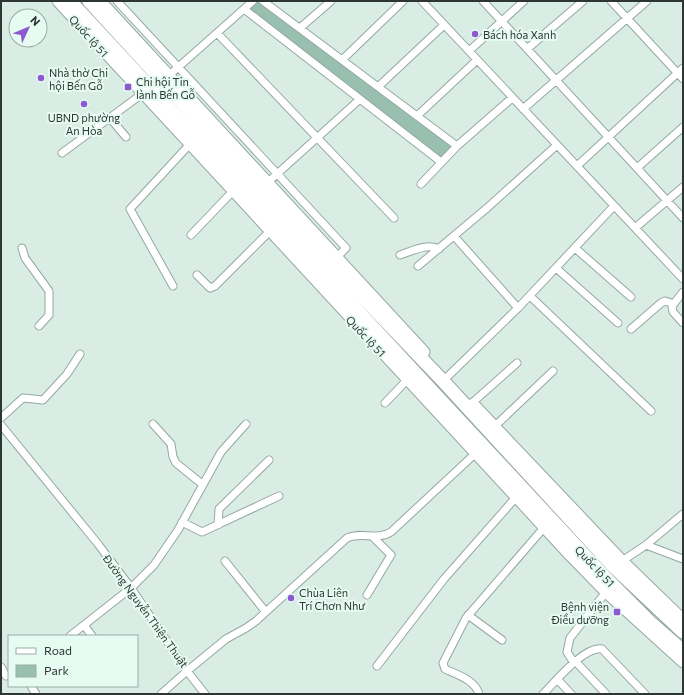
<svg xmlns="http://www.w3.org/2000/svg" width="684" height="695" font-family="Commissioner,sans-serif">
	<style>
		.green { fill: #98bfaf }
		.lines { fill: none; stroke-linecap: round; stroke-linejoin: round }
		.street-casing { stroke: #95a8a0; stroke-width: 9 }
		.primary-casing { stroke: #95a8a0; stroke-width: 13 }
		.highway-casing { stroke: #95a8a0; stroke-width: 15 }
		.street { stroke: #fff; stroke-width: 7 }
		.primary { stroke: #fff; stroke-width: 11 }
		.highway { stroke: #fff; stroke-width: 13 }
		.poi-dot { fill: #8d59d1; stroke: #e6fbf2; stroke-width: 1.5 }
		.labels { text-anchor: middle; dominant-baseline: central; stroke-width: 4; stroke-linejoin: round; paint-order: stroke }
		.poi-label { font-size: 11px; fill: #2e3633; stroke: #e6fbf2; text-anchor: start }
		.street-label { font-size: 11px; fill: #2e3633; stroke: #e6fbf2 }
	</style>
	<rect width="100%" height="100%" fill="#d9ede5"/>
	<path class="green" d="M256,1H259L453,146L441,159L247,9Z"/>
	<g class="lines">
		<g class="street-casing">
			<path id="street" d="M117,1L346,248L336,258
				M263,1L457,146
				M422,1L683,279
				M483,1L683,218
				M611,1L683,79
				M244,9L441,162
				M300,28L331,1
				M217,33L394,218
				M527,49L583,1
				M469,51L524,1
				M343,59L403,1
				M166,78L253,1
				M379,86L444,25
				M523,109L647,1
				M417,116L477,60
				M110,118L126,137
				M62,153L142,94
				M577,166L683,68
				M637,168L683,127
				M267,183L360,99
				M421,184L457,146L512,98
				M635,228L683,187
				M191,235L233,191
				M454,236L518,308
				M22,248L25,258L49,291V315L39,326
				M575,248L631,297
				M400,255C412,251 427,243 439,249
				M418,266L487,208L557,145
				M556,268L618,323
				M197,275L210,288L215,286L270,231
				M173,286L130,209L190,144
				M683,292L672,306L673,312L683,323
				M530,296L651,411
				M631,329L661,303L665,301L674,304
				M443,381L518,308L614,206
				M385,403L407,380
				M472,403L517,363
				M1,418L23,398L43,400L67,374L80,354
				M153,424L171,444L173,457L176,463L202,484
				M1,425L98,544L131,588L187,671L226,639L246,628L256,621L347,538C361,531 377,541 391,532L478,451
				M494,427L553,371
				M182,522L202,532L279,496
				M218,525L219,509L269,460
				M646,545L683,559
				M225,561L265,611
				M622,561L646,545L683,514
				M367,595L391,555L372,536
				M468,615L502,640
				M84,625L92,636
				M70,636L131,588L154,565L178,530L221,452L246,424
				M576,662L606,694
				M574,663L567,652L570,638L606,592
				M377,666L444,579L518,495
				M1,667L6,676
				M558,680L571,694
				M31,686L36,694
				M161,694L187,671L205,694
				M479,694C475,680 458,675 445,669L443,663L466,618L547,524
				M543,694C555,682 584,646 602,649L645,694"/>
		</g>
		<g class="primary-casing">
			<path id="primary" d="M58,1L570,555L606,592L683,662
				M100,1L424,352
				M473,404L622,561L683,620"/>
		</g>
		<g class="highway-casing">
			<path id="highway" d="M70,1L604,576L652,624L683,651
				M89,1L313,245L443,381L614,567L683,632"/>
		</g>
		<use href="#street" class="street"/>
		<use href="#primary" class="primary"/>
		<use href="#highway" class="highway"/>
	</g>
	<g class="poi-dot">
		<circle cx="475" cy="34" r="4"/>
		<circle cx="41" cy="78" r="4"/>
		<rect x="124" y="83" width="8" height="8" rx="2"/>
		<circle cx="84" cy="104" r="4"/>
		<circle cx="291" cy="598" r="4"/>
		<rect x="613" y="608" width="8" height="8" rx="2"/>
	</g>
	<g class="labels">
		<g class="poi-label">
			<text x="483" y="34">Bách hóa Xanh</text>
			<text x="49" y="72">Nhà thờ Chi<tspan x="49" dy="13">hội Bến Gỗ</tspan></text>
			<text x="136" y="81">Chi hội Tin<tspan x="136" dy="13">lành Bến Gỗ</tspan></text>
			<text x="84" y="117" text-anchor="middle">UBND phường<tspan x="84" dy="13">An Hòa</tspan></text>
			<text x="299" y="592">Chùa Liên<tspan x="299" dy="13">Trí Chơn Như</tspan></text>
			<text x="609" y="606" text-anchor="end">Bệnh viện<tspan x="609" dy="13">Điều dưỡng</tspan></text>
		</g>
		<g class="street-label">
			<text transform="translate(89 36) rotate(48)">Quốc lộ 51</text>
			<text transform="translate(366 336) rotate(47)">Quốc lộ 51</text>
			<text transform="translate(595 566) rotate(47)">Quốc lộ 51</text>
			<text transform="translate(146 611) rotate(54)">Đường Nguyễn Thiện Thuật</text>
		</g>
	</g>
	<rect width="684" height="695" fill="none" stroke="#2e3633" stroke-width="4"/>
	<rect x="8" y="635" width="130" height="52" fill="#e6fbf2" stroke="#9caca6"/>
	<rect x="16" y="648" width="20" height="6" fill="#ffffff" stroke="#9caca6"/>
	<text x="44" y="655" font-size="12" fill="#2e3633">Road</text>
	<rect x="16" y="665" width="20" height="12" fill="#98bfaf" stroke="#9caca6"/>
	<text x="44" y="675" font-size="12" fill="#2e3633">Park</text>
	<g transform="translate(28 28) rotate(46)"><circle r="19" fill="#e6fbf2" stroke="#9caca6"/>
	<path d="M0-3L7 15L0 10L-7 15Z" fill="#8d59d1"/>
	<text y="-6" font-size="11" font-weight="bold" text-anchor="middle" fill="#2e3633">N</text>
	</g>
</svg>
